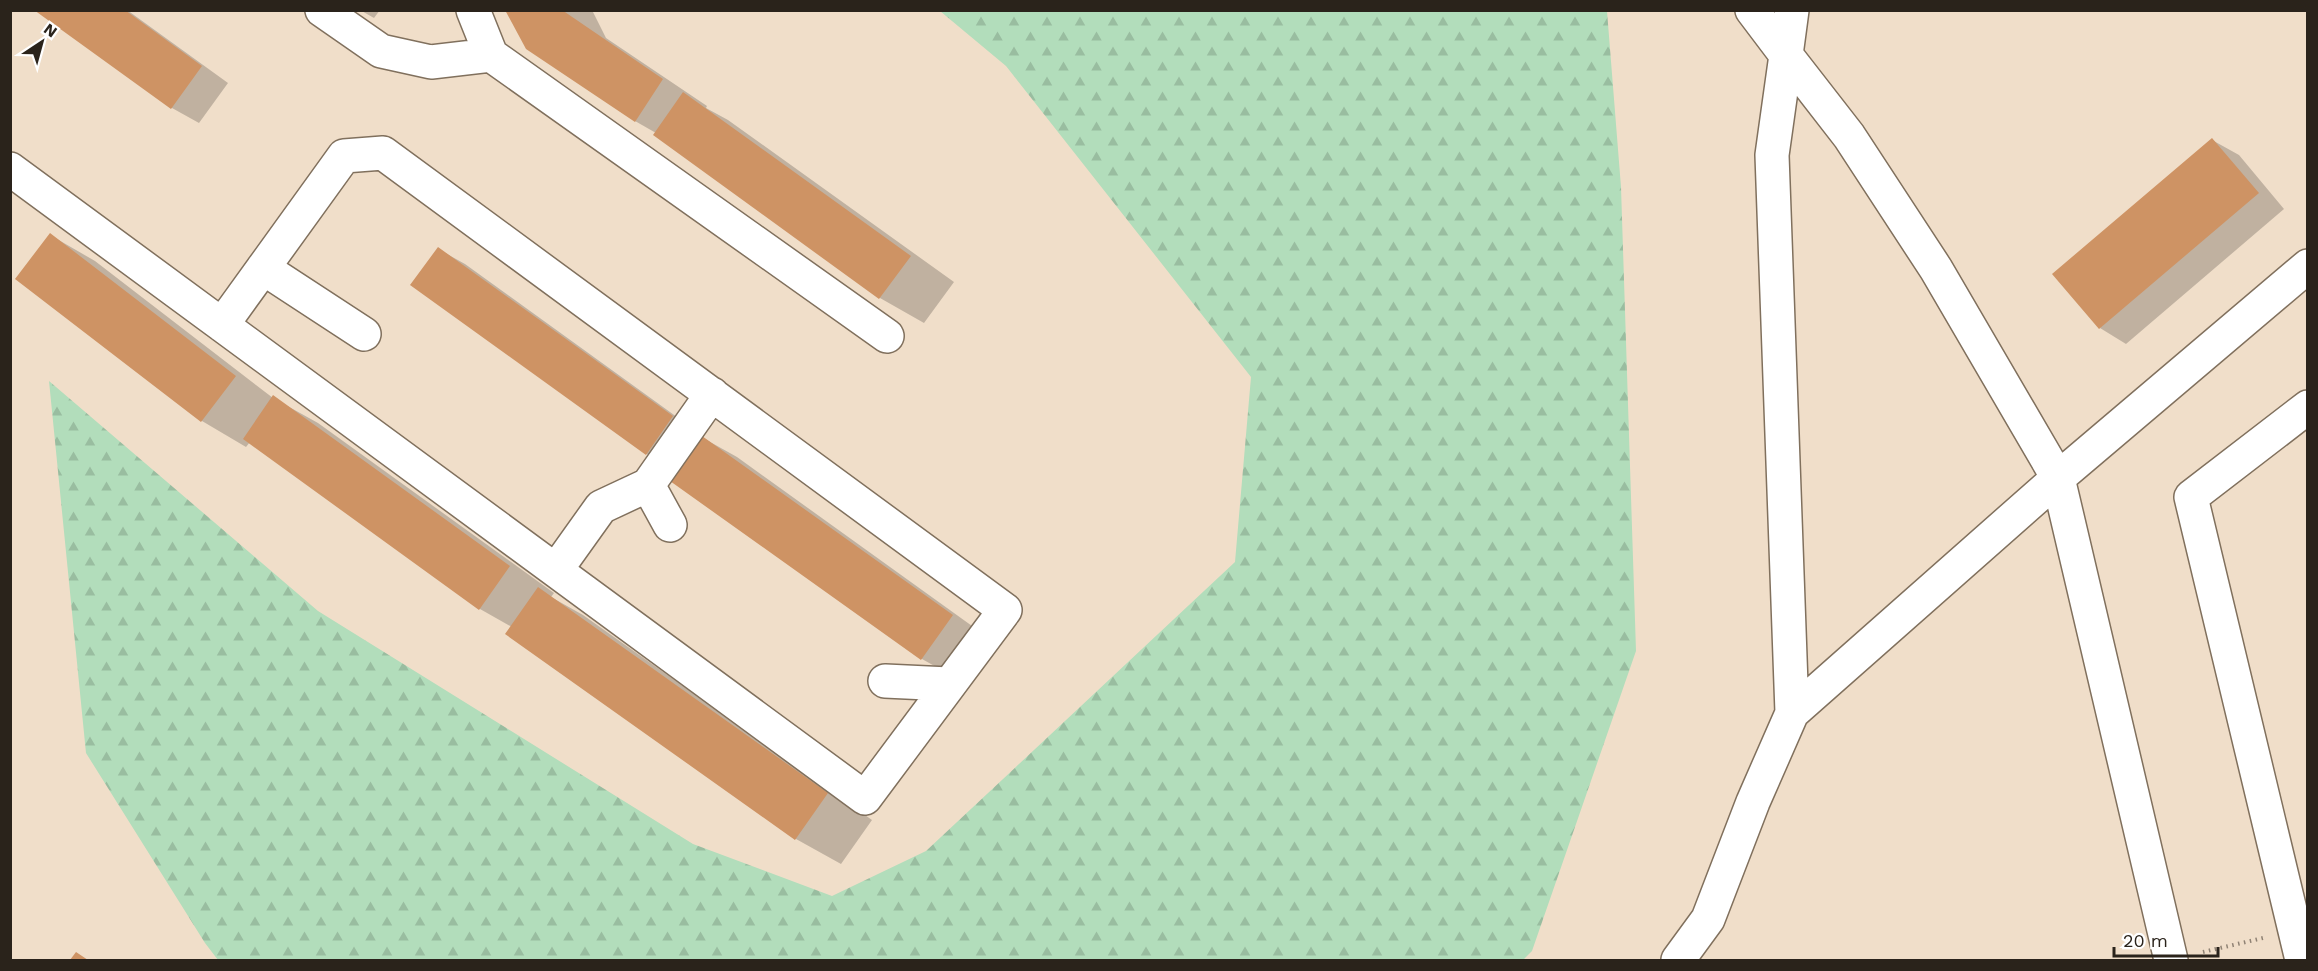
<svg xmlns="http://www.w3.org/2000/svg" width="2318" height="971" font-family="'Work Sans',sans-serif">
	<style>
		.forest { fill: url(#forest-firs) }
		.shadow { fill: #0003 }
		.building { fill: #ce9364 }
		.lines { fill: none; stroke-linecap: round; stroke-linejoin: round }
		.minor-casing { stroke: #80705d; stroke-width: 36 }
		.path { stroke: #8f8274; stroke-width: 4; stroke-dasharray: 1.5 4.5; stroke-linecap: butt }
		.minor { stroke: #fff; stroke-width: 33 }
	</style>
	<defs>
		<pattern id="forest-firs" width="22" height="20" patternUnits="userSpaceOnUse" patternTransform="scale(1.5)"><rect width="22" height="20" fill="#b2ddbb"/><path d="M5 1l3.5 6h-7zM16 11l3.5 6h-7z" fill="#99bda0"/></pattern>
	</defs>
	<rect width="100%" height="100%" fill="#f0dec9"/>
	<path class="forest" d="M940,11H1607L1621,187L1636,651L1532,951L1523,960H218L205,943L86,753L49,381L318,611L693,844L832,896L926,851L1235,562L1251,377L1006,66Z"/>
	<path class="shadow" d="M37,10H127L228,83L199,123L172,108Z
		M360,10H380L374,18Z
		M507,10H592L606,38L707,106L706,108L728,120L954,282L924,323L880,298L655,135L656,133L635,121Z
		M2212,140L2239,155L2284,209L2126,344L2100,328Z
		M50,235L95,261L273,398L318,423L554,593L551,597L583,615L872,820L841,864L796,839L507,633L512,627L480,609L250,442L246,447L202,421L17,279Z
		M438,249L465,264L699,433L673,469L647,454Z
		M703,438L737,457L986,636L956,678L922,659L672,480Z"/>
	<path class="building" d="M34,10H125L202,66L171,109Z
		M505,10H562L663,79L635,122L526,49Z
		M683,92L911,256L879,299L653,135Z
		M2212,138L2259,193L2099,329L2052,274Z
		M50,233L236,376L201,422L15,279Z
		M438,247L673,416L646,455L410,285Z
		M273,395L510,566L479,610L243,439Z
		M702,436L953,615L921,660L670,481Z
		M538,587L828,793L795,840L505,634Z
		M76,952L88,960H70Z"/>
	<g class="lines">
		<g class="minor-casing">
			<path id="minor" d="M322,10L381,51L431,62L491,55L887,336
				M473,10L491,55
				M1792,10L1786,55L1849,136L1936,269L2058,478L2171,960
				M10,169L865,798L1005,610L383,153L344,156L222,325
				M263,268L364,334
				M670,525L648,485L712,394
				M556,570L601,507L648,485
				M885,681L949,684
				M1792,713L2058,478L2308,266
				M1678,960L1708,919L1753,802L1792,713L1772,155L1786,55L1752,10
				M2302,960L2191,497L2308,407"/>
		</g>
		<path class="path" d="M2203,952L2263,938"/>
		<use href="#minor" class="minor"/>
	</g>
	<rect width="2318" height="971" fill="none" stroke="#2a231b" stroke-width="24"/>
	<g transform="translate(42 42) rotate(36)" stroke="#ffffff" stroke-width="4.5" paint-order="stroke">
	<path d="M0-4.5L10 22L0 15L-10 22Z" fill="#2a231b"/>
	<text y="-9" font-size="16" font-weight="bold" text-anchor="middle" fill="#2a231b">N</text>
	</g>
	<path d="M2114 947v9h104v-9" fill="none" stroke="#2a231b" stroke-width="3"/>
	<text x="2123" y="947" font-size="18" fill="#2a231b" stroke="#ffffff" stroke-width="4.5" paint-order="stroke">20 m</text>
</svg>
